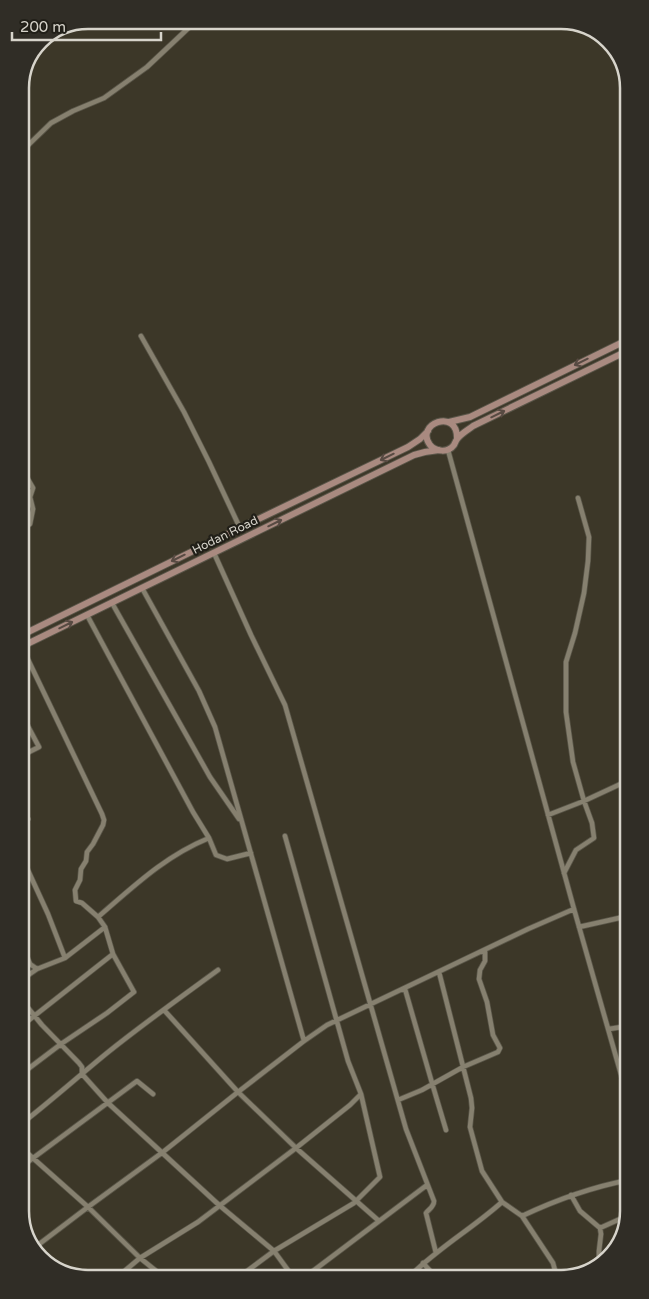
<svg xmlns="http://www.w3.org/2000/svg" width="649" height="1299" font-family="'Varela Round',sans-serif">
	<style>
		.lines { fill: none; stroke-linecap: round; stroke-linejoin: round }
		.minor-casing { stroke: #595548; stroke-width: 6 }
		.secondary-casing { stroke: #595548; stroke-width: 8 }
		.minor { stroke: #86806f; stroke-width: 4.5 }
		.secondary { stroke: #a98a80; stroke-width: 6 }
		.oneway { stroke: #574a42 }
		.labels { text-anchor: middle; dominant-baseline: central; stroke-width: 4.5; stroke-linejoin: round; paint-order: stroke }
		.street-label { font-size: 12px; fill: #d7d4cb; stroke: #211f18 }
		.rim { fill: none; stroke: #d7d4cb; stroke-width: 2.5 }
	</style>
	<rect width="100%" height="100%" fill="#3c3728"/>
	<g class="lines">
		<g class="minor-casing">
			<path id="minor" d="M20,153L51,123L73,111L104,98L147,67L197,20
				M141,336L184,412L209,462L240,528
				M448,450L574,909L628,1099
				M22,469L33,488L30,497L33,509L30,524L22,528
				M214,553L251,635L285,705L406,1129L434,1201C434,1207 429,1209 426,1213L436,1253
				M142,588L199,691L215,727L304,1041
				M112,603L210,777L239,819
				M87,615L193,812L209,838L216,855L227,859L251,853
				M23,649L102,814L104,820L103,825L93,844L87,852L86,861L81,869L80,880L75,890L76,901L82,903L98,917L105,927L113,954L134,992L107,1013L61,1044L24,1072
				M23,717L39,747L23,755
				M23,812L28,819
				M548,815L584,801L627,781
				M26,866L48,914L65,958
				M564,873L576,850L594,838L592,823L584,801L573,762L566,712V662L575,633L584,593L588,561L589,537L578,498
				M98,917C134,886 165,856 209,838
				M579,927L628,916
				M24,950L30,964L37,969
				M439,972L471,1098L472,1108L470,1127L482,1171L502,1202L522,1216L553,1263L556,1274
				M24,978L37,969L65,958L105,927
				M405,989L432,1083L446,1130
				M24,1003L42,1025L79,1063L82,1067V1074L108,1103L219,1205L274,1251L293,1277
				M24,1024L113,954
				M609,1029L628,1026
				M398,1100L422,1090L463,1067L498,1052L500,1048L493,1035L487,1002L479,979L480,970L485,961V950
				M25,1121C53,1099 80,1075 107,1053C143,1024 181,997 218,970
				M25,1151L88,1207L140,1258L165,1278
				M25,1164L137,1081L153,1094
				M571,1195L580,1211L600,1228L601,1234L599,1251V1264
				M522,1216C556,1200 592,1187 629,1180
				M379,1221L296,1148L238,1092L304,1041L327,1025L528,929L574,909
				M600,1228L620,1219L627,1217
				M34,1248L88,1207L163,1152L238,1092L164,1010
				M423,1263L434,1275
				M410,1276C438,1248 473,1228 502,1202
				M239,1277L274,1251L354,1203L380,1177L361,1094
				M305,1277L427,1185
				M115,1279L140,1258L198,1222L296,1148L350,1105L361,1094L348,1061L285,836"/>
		</g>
		<g class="secondary-casing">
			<path id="secondary" d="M449,422L470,417L625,341
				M457,439C458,407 414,424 430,445C436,452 448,453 454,445C455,443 456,440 458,438C462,433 468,430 473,426L625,352
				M22,635L240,528L408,447L420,439L428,431
				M23,646L414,455L425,452L439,450"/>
		</g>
		<use href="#minor" class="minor"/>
		<use href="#secondary" class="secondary"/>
	</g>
	<defs><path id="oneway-shaft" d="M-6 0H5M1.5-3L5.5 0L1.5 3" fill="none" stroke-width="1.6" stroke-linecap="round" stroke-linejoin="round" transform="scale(1.25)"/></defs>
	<g class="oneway">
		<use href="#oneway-shaft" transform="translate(581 362) rotate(154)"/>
		<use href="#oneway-shaft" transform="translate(498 414) rotate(-26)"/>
		<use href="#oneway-shaft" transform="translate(387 457) rotate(154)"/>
		<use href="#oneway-shaft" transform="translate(275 523) rotate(-26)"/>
		<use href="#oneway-shaft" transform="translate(178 558) rotate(154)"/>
		<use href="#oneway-shaft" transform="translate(66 625) rotate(-26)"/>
	</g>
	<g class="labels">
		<g class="street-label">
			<text transform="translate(225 535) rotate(-26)">Hodan Road</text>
		</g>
	</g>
	<path d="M0 0H649V1299H0ZM88 29H561A59 59 0 0 1 620 88V1211A59 59 0 0 1 561 1270H88A59 59 0 0 1 29 1211V88A59 59 0 0 1 88 29Z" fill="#302d26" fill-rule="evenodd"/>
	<path class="rim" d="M88 29H561A59 59 0 0 1 620 88V1211A59 59 0 0 1 561 1270H88A59 59 0 0 1 29 1211V88A59 59 0 0 1 88 29Z"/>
	<path d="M12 32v8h149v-8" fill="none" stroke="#d7d4cb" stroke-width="2.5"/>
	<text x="20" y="32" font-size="15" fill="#d7d4cb" stroke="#211f18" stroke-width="4" paint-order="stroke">200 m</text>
</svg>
